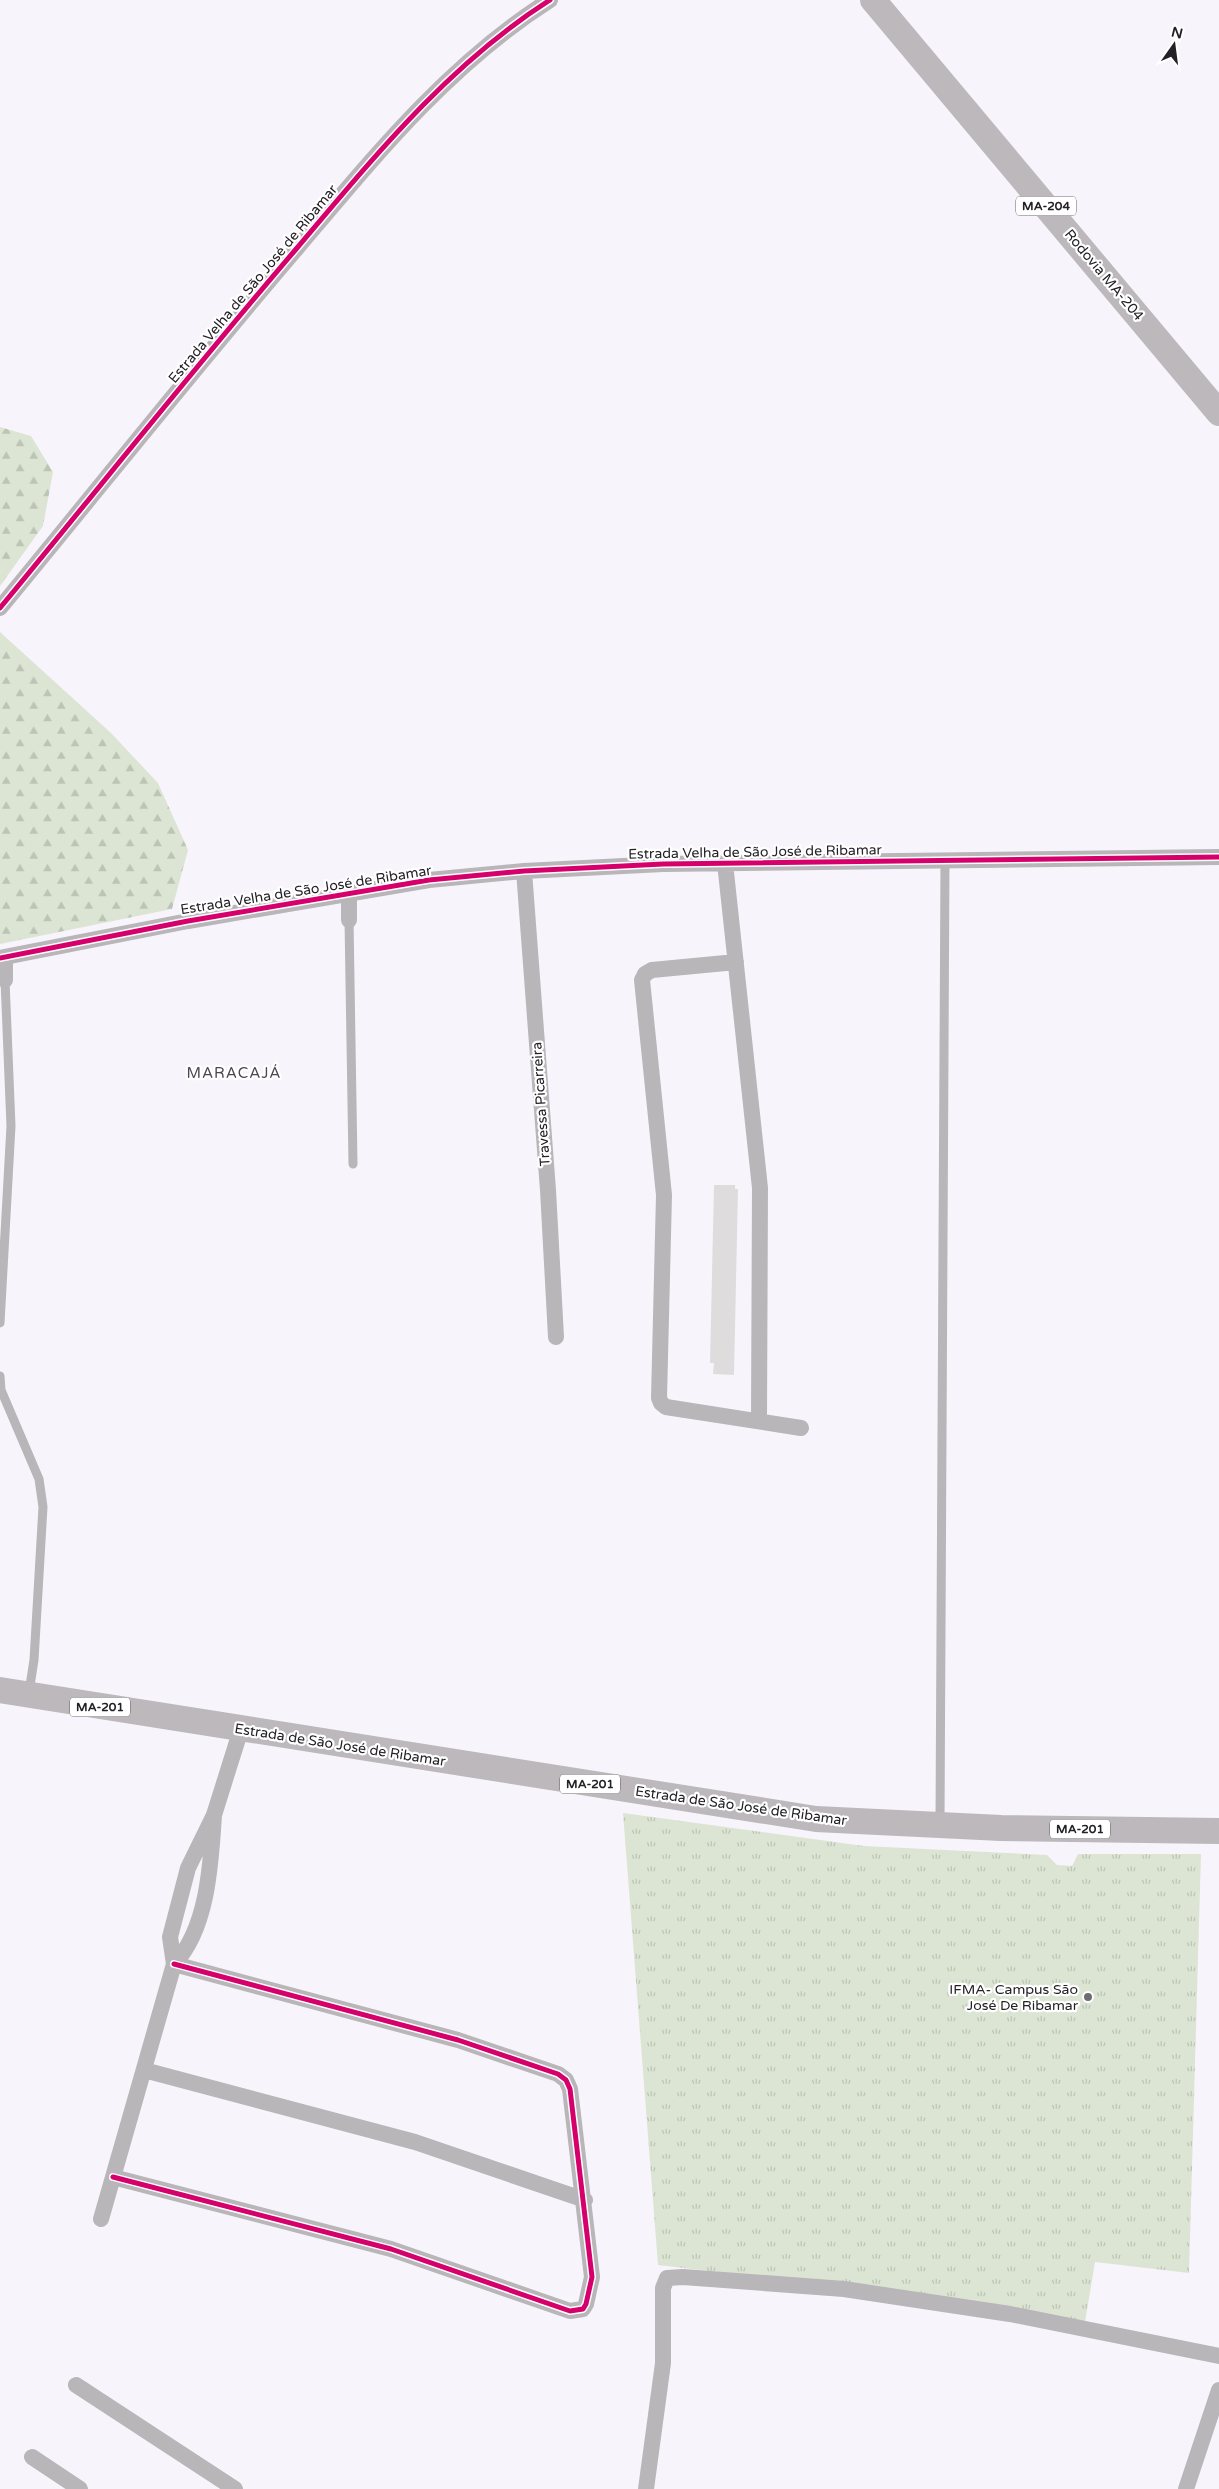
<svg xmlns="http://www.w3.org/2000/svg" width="1219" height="2489" font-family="'Varela Round',sans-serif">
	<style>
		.grass { fill: url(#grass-tufts) }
		.forest { fill: url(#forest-firs) }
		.building { fill: #dfdcdd }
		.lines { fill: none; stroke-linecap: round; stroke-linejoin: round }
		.lane { stroke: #b8b6b8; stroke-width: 9 }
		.street { stroke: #b8b6b8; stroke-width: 16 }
		.primary { stroke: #bcb8bc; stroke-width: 26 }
		.cycleway-casing { stroke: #fff; stroke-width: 8 }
		.cycleway { stroke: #d6006c; stroke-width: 5 }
		.poi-dot { fill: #6e6b71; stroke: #fff; stroke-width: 2 }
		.labels { text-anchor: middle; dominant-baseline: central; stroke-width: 4.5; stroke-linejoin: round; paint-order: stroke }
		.shield { fill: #fff; stroke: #656467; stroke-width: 1 }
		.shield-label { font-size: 12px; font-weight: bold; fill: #232126 }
		.street-label { font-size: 14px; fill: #232126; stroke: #fff }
		.poi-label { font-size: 14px; fill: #232126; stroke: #fff; text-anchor: end }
		.neighbourhood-label { font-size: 15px; letter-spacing: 1px; fill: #4b4651; stroke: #fff }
	</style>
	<defs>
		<pattern id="grass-tufts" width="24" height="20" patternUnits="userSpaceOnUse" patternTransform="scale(1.25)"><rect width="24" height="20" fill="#dce5d3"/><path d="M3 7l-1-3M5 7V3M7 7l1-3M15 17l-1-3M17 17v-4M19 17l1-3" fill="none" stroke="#bcc4b5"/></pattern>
		<pattern id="forest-firs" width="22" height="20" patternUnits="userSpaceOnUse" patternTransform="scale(1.25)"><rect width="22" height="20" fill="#dce5d3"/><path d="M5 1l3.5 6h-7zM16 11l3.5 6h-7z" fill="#bcc4b5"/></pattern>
	</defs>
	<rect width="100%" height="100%" fill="#f8f4fc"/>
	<path class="grass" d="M623,1813L864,1846L1047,1855L1057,1865L1072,1866L1078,1854H1201L1189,2273L1095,2262L1085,2322L970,2302L658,2265Z"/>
	<path class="forest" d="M0,427L31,436L53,472L43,526L0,586Z
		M0,632L111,733L158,783L188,850L172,909L0,944Z"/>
	<path class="building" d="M714,1185H735V1189H738L734,1375L713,1374L714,1363H710Z"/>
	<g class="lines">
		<path class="lane" d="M349,920L353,1164
			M0,1323L11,1126L5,980
			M0,1376L1,1390L39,1479L43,1507L34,1660L29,1692
			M940,1822L945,860"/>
		<path class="street" d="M0,608C99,488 196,366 297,248C374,157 449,64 550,0
			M725,863L760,1188L759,1421
			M524,871L548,1190L556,1337
			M349,894V920
			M5,957V980
			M0,958L188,921L429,880L524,871L663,864L1219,857
			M736,962L652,970L645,974L642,980L664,1195L659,1398L661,1403L666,1407L801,1428
			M174,1964L170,1937L188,1868L214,1815L241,1729
			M144,2070L415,2142L585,2200
			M113,2177L391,2249L570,2311L583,2309L586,2304L592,2277L570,2089L566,2080L558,2074L458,2040L174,1964
			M101,2219L174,1964C208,1929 211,1862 214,1815
			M76,2385L235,2489
			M32,2457L80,2489
			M646,2489L663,2363V2288L667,2278L683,2277L844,2289L1010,2314L1219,2356
			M1186,2489L1219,2390"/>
		<path class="primary" d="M873,0L1219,413
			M0,1690L816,1819L1001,1828L1219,1831"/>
		<g class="cycleway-casing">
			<path id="cycleway" d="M0,608C99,488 196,366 297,248C374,157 449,64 550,0
				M0,958L188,921L429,880L524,871L663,864L1219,857
				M113,2177L391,2249L570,2311L583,2309L586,2304L592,2277L570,2089L566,2080L558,2074L458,2040L174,1964"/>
		</g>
		<use href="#cycleway" class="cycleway"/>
	</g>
	<circle class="poi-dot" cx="1088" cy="1997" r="5"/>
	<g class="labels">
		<g class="shield">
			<rect x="1016" y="196.5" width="60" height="19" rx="4"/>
			<rect x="70" y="1697.5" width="60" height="19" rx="4"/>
			<rect x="560" y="1774.5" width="60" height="19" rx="4"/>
			<rect x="1050" y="1819.5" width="60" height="19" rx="4"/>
		</g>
		<g class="shield-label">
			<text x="1046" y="206">MA-204</text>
			<text x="100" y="1707">MA-201</text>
			<text x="590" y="1784">MA-201</text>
			<text x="1080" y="1829">MA-201</text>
		</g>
		<g class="street-label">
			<text transform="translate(1104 275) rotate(50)">Rodovia MA-204</text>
			<text transform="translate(253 284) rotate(-50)">Estrada Velha de São José de Ribamar</text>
			<text transform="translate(755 852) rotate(-1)">Estrada Velha de São José de Ribamar</text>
			<text transform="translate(306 890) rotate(-9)">Estrada Velha de São José de Ribamar</text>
			<text transform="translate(541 1104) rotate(-94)">Travessa Picarreira</text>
			<text transform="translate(340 1745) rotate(9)">Estrada de São José de Ribamar</text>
			<text transform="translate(741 1806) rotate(8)">Estrada de São José de Ribamar</text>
		</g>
		<g class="poi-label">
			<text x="1078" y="1989">IFMA- Campus São<tspan x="1078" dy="16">José De Ribamar</tspan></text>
		</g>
		<g class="neighbourhood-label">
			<text x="234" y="1073">MARACAJÁ</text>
		</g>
	</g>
	<g transform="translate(1174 45) rotate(14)" stroke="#ffffff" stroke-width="4" paint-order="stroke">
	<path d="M0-4L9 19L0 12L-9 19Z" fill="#232126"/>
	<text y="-8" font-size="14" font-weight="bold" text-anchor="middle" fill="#232126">N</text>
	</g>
</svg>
